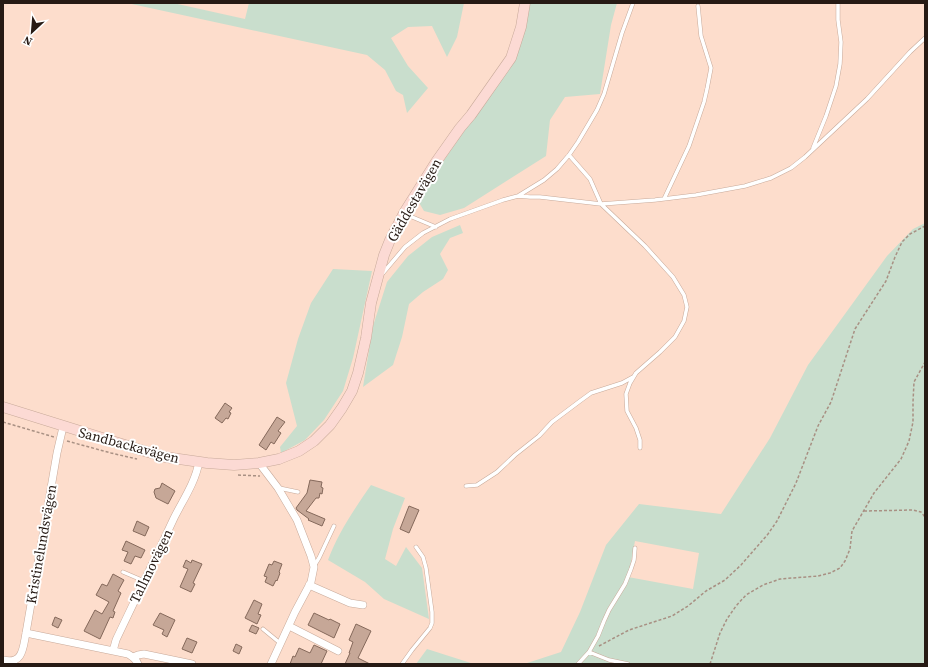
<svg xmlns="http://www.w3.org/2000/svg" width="928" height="667" font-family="'Source Serif 4',serif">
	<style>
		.green { fill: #c9decd; fill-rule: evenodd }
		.building { fill: #c6a797; stroke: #85695b }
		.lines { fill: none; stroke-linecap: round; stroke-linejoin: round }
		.lane-casing { stroke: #c8aa9a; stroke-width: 4.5 }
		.street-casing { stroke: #c8aa9a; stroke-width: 8 }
		.secondary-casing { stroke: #c8aa9a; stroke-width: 11 }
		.path { stroke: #a89083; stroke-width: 1.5; stroke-dasharray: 3 2; stroke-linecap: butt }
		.lane { stroke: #fff; stroke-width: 3.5 }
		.street { stroke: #fff; stroke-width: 7 }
		.secondary { stroke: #fcdad4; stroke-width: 10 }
		.labels { text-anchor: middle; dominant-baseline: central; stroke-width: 4; stroke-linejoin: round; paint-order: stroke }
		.street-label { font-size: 14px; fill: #261a14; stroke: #fff }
	</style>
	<rect width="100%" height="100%" fill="#fdddcc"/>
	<path class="green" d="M127,3H173L245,19L249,3H464L457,37L447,57L432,26L408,27L391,38L408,66L428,88L407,113L403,95L396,91L385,70L367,55Z
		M530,3H617L611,25L600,94L565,97L550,120L546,156L464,208L440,215L424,211L418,201L425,188L475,115L496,88L513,61L522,36Z
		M925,223V664H524L561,652L580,612L606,545L639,504L721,514L770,438L808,365L887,256L913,229ZM635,541L699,553L693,589L628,577Z
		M460,225L463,233L450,238L440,254L448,270L443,279L423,292L409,304L402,337L393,365L363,387L373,326L387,282L408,256L432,237Z
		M333,269L372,271L353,358L343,391L324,420L305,440L281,453L280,447L297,426L286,383L298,339L311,303Z
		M371,485L405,498L393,529L385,559L396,566L406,547L422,568L429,619L384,599L365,582L328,560C338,533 355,508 371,485Z
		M427,649L474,664H416Z"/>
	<path class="building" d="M225,403L232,408L229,412L231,413L228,419L226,418L222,423L215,418Z
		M277,417L285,422L278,431L281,433L274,444L271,442L266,450L259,445Z
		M310,480L322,482L321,487L323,488L322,494L320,493L319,498H316L306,511L325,519L322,526L308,520L309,519L297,510L296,508L307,493Z
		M162,483L175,491L168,504L156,498L154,492L155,489L160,488Z
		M409,506L419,510L409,533L400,529Z
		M137,521L149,527L145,536L133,531Z
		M126,541L145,550L141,558L135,556L131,564L124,561L128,552L122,550Z
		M186,560L191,563L192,560L202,564L193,583L195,584L191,592L180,587L188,569L183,567Z
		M274,561L282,564L279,572L280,573L277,581L276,580L273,586L265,582L267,577L264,576L269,564L272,565Z
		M113,574L124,580L118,591L121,593L113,611L115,612L113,618L110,617L100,639L84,631L95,610L102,614L109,602L96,595L102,584L107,586Z
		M254,600L262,604L258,614L261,615L257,624L245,618Z
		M160,613L175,620L167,637L162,634L164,630L153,625Z
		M314,613L329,620L330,619L340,624L334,638L308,625Z
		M55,617L62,620L58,628L52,625Z
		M356,624L371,631L358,658L370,664H345L350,653H349L353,642L349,640Z
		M252,625L259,628L256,634L249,631Z
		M187,638L197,642L192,653L182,649Z
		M236,644L242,647L239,654L233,651Z
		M314,645L327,651L321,664H290L293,656L295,657L299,648L310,653Z"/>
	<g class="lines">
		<g class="lane-casing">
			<path id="lane" d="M813,148L826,116L836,86L840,64L841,42L838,20V3
				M569,155L590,179L601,204L645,246L673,277L684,295L687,307L684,321L675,337L660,352L636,373L630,383L626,394L627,411L636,428L640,440V448
				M518,196L530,197H540L601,204L655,200L696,195L745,186L771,178L791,168L805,157L867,99L910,52L925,38
				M664,199L689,146L704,102L707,89L711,68L701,36L698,6
				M405,214L436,227
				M383,273L405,247L423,233L450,219L503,200L518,196L544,180L557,169L569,155L578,142L597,110L604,94L622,33L633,3
				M466,486L477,485L497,472L515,455L539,436L552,422L580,401L591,393L622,383L633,377
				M279,488L298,492
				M314,566L319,558L334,526
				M123,572L144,581
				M263,629L280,643
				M589,652L598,636L604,621L609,610L625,584L631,569L634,560L635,548
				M402,664L412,650L430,628L432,623V612L426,568L423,557L416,547
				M578,664L589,652L609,660L628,664"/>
		</g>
		<g class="street-casing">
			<path id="street" d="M259,463L278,488L297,520L311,556L314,567L311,582L295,612L271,664
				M309,585L350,603L363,605
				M289,626L338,651
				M26,633L128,654C133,657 136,659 138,664
				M113,651L116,640C135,600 155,559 174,518C183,500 195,483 199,462
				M133,657L138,655L144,654L192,664
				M3,660C23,665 23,648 26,633L57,453L63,427"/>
		</g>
		<g class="secondary-casing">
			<path id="secondary" d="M3,407L141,450L165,457L207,463L234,465L259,463L279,459L299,451L314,441L330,425L342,408L352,391L358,373L366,338L371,303L384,255L390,240L404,213L436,162L460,128L471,115L511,58L521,27L525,3"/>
		</g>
		<path class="path" d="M3,422L54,437
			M67,441L111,453L137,459
			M238,475L260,476
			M864,511L913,510L921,512L925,517
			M599,646L629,630L672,616L688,606L706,591L725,580L741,565L768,534L777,521L796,483L818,426L831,402L855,329L886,281L895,257L902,242L910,234L925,226
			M710,664L720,633L727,619L736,606L746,595L763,585L780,579L818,576L830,573L840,568L845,561L850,549L852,531L874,493L901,459L909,441L913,422V402L914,382L925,362"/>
		<use href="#lane" class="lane"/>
		<use href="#street" class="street"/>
		<use href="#secondary" class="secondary"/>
	</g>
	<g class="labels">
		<g class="street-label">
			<text transform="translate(414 200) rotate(-60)">Gäddestavägen</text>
			<text transform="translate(129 445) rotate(15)">Sandbackavägen</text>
			<text transform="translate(41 544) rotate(-80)">Kristinelundsvägen</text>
			<text transform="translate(151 566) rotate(-64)">Tallmovägen</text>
		</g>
	</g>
	<rect width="928" height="667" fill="none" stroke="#261a14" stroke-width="8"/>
	<g transform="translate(32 32) rotate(206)" stroke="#ffffff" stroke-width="3" paint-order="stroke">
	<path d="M0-3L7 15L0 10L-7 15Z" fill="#261a14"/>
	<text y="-6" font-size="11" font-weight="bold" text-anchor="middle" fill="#261a14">N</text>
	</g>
</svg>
